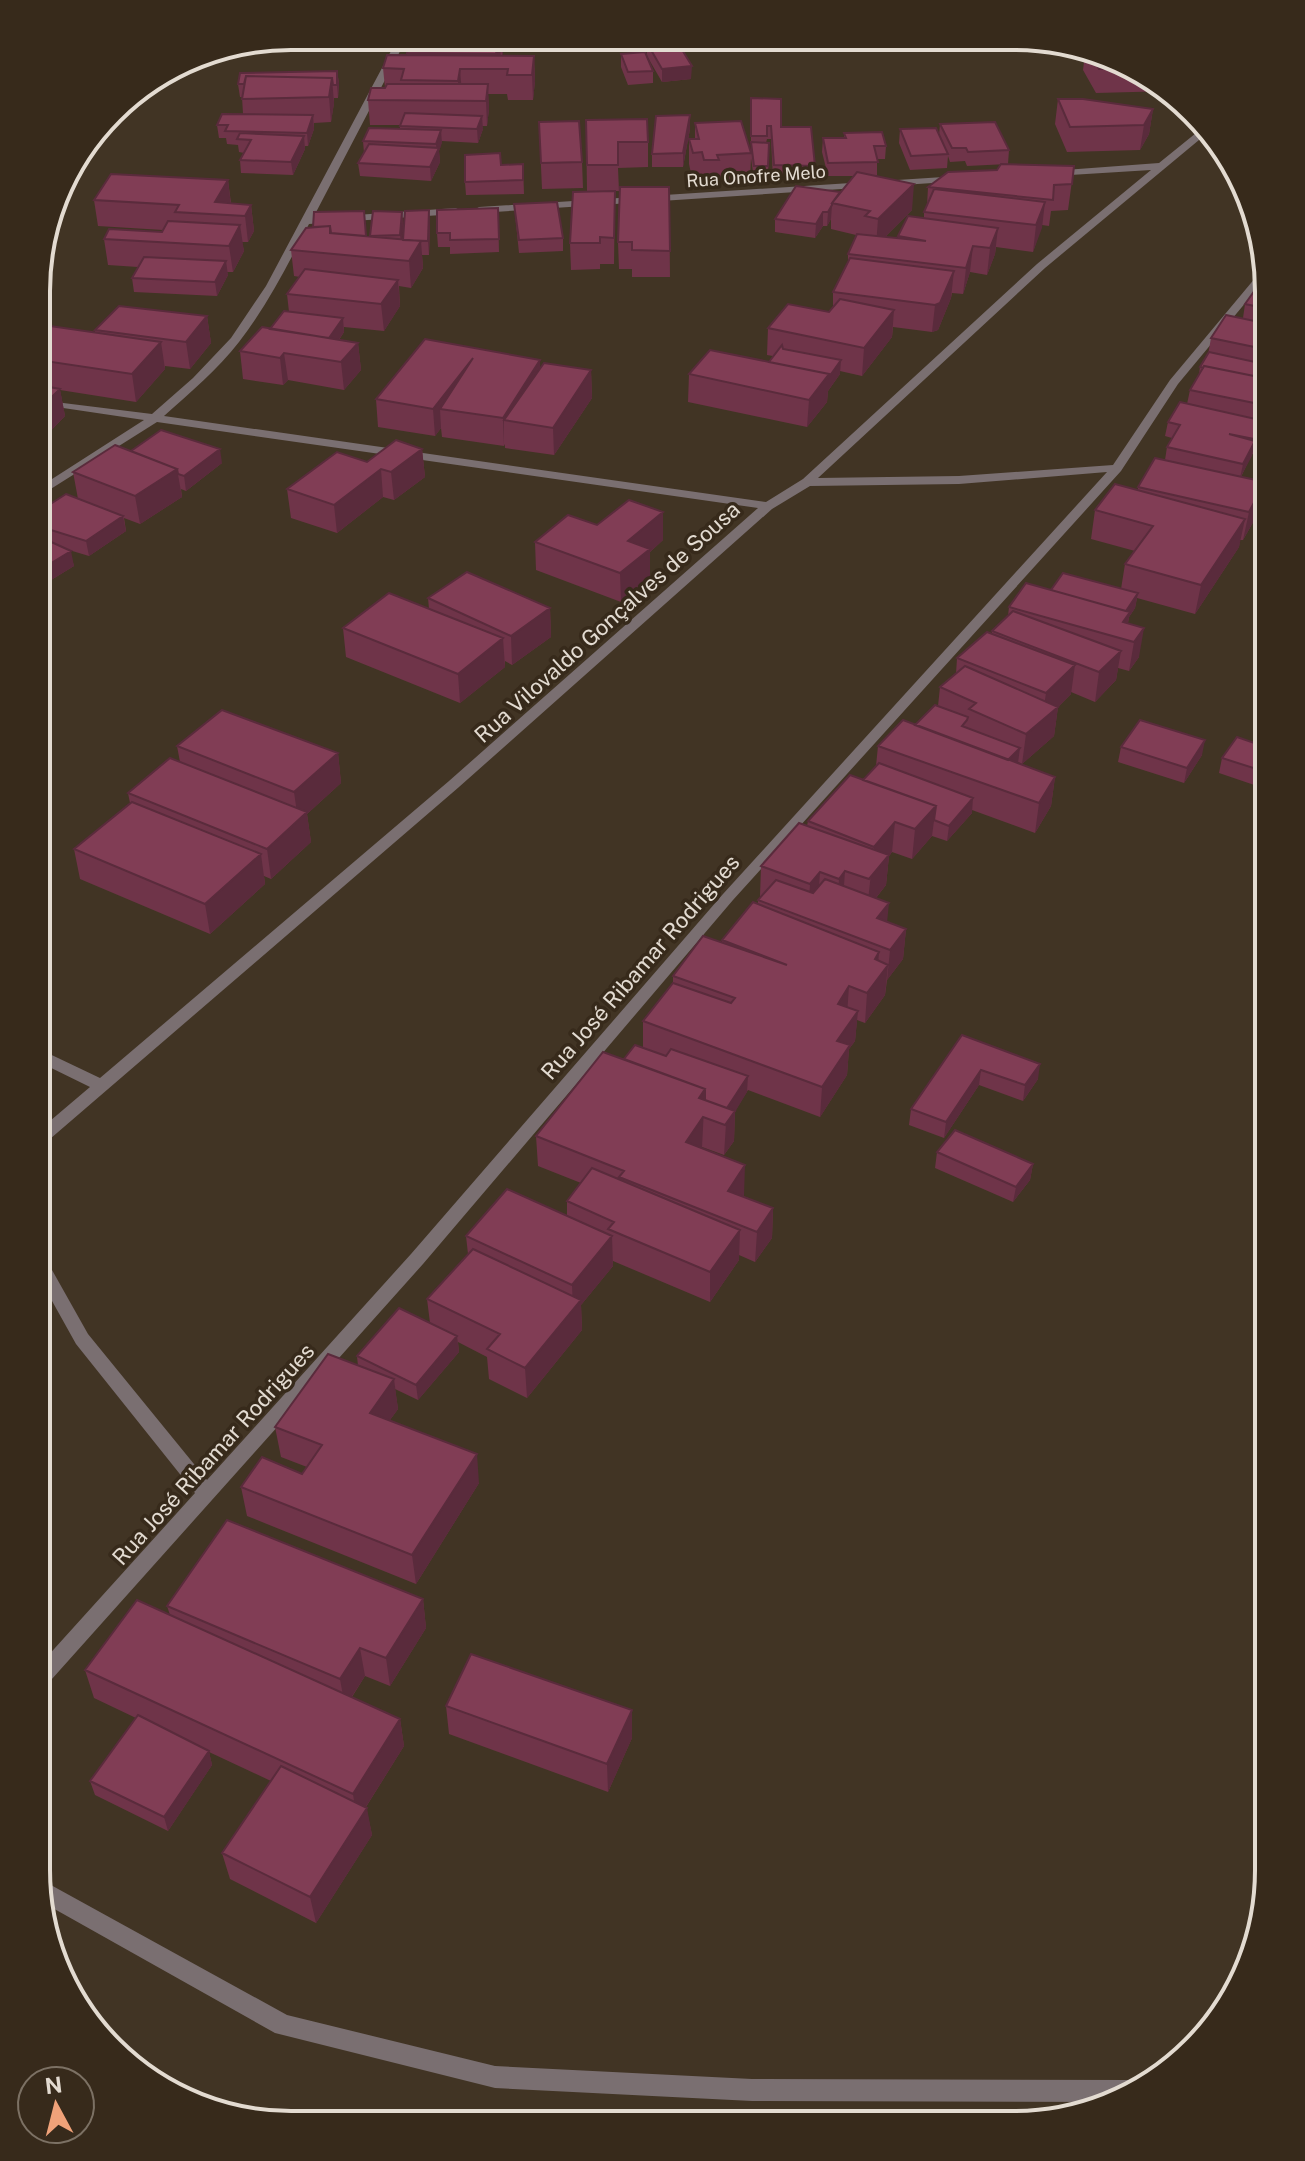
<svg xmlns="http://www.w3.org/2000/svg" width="1305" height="2161" font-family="'Public Sans',sans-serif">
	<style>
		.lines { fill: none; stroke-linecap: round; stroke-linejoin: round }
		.street { fill: #7a6f71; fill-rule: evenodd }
		.wall { fill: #6f3449 }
		.shaded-wall { fill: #5a2b3c }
		.building { fill: #813d55; stroke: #5a2b3c; stroke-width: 2 }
		.labels { text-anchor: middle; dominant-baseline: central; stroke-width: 7; stroke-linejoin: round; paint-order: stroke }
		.far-street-label { font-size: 18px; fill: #e3dbd1; stroke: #372a1b }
		.street-label { font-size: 22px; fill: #e3dbd1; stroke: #372a1b }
		.rim { fill: none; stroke: #e3dbd1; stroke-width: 4 }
	</style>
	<rect width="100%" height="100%" fill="#413424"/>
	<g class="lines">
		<path class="street" d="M399,36H408L313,218L456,208L461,211L456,214L309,224C288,264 267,306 239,342C218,369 190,393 164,416L766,502L803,479L1037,264L1151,170L1054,176L1051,175V171L1159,163L1201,129L1205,135L1045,268L818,478L959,476L1113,465L1170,380L1261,271L1265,270L1266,278L1178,384L1121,471L733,900L423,1264L43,1689L36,1692V1669L195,1493L76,1344L37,1274V1253L43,1254L88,1334L207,1480L411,1254L723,894L1107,472L959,484L810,486L772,509L459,787L43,1145L37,1147V1132L90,1087L37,1061V1048L100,1078L449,781L758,508L157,422L38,497V488L144,420L43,405L39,404V400L152,414L193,378L231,338L266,286Z
			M959,176L963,177V181L479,213L474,210L479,207Z
			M40,1879L287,2015L495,2066L752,2079L1130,2080L1139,2085L1116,2102L752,2101L495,2088L275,2033L42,1902L38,1880Z"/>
	</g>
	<path class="wall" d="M291,36H307L306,38H282Z
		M324,36H370V43L325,45Z
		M407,36L505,37V42L502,56H534L535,81L533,100H508L507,94H488L489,109L487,126H482L483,129L478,143L442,141L439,151L440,162L431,181L360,176L358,163L364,153L363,141L400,129V125H370L368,100L385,88L383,68L407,56L408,48Z
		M647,43L691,79L662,82L647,56L653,71V83L628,85L621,67V54L647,55Z
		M1085,54L1170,89L1171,91L1096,93L1083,70Z
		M337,71L339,83L338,98H334V103L331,122L314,123V129L308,146H305V149L293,175L241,173L240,160L244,153L239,152L238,145L227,144L226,138H219L217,125L243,114L242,97H240L238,84Z
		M751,98L781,127L815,166V179H773L771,139H767L766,143H769L768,179H754L751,158L750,179L719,180L718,185L704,186L702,178H692L689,164V139H695V123L751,152Z
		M1058,99L1153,109L1149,134L1140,150L1067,152L1055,124Z
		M690,115V129L683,167H652V154Z
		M586,120L648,142V167L618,168L619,191H587Z
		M539,122L582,162L583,188L542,189Z
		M940,124L1009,150L1008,164L967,166L965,161L950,162L948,156L947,168L910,170L899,143L900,129L939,135Z
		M844,133L886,146L885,159H877V175H874L912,210L885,237L898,238V236L924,218V212L927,206L928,187L1074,166L1068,210L1051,211L1049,226L1042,225L1033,252L996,247L995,254L987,275L970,272L963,294L952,293L951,298L938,330L932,332L893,327L892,337L862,376L840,371V374L828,391L827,402L807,427L688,402L689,374L769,362L773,356L767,355L768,328L829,312L833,308V292L848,263V254L856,235L831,229V219L827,226H823L815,238L775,232V219L840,192L854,176H828L822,152L823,138H844Z
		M523,164L524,194L466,195L465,182L501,165Z
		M228,180L231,203L251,205L254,231L248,242H242L244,251L233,272H227L228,275L217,296L134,292L132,278L138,267L108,265L104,239L162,232L163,230L98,226L94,200Z
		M669,187L670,277H632V269H619L618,242Z
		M615,191L614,264H600V269L571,270L570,243Z
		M514,204L563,238V251L519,253Z
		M498,208L499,252L450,254V247H438L437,233Z
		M402,212L403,226L402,240L430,224L429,255H422L423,268L411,288L399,286L400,306L384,331L344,327V332L339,340L358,343L361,370L344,390L288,380L283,385L243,379L240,351L270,329L289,312L287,294L300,277L294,276L291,250L366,236L371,237Z
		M1269,291V446L1261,456L1252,454L1241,477L1260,510L1243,540H1240L1239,547L1195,614L1137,598L1135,608L1129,617L1128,623L1139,657L1129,671L1118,668L1116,680L1095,702L1071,692V694L1058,707L1054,736L1022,764L1018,762V763L1055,777L1051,806L1035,833L972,810V813L947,841L932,836L912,859L892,852L889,856L886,885L876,898L887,922L906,929L903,959L887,980L885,995L865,1023L857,1020L855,1041L849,1049L847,1075L820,1117L748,1090L735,1111L734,1141L724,1155L702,1147V1148L744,1195L743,1196L773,1208L772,1238L755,1262L739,1255V1260L710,1302L613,1261V1266L581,1305L582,1330L527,1398L489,1379L487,1357L458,1342L459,1352L418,1400L395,1389L398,1409L390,1420L479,1483L416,1584L247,1516L241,1487L302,1474L307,1467L281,1457L275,1427L358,1366L357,1356L430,1323L427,1299L468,1254L466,1236L567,1216V1201L581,1183L538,1166L536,1136L624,1059L643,1048V1021L673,983V976L722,942V940L758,904V900L762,897L760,896L761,866L807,826L808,821L863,780L876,766L878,746L915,725L938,706L940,687L956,674L957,658L992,633V631L1008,616L1009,607L1051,590L1121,589L1125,564L1135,551L1091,539L1095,510L1138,490V487L1165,460L1167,447L1172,438L1165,436L1168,422L1187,404L1190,390L1199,374L1200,367L1208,355L1211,338L1243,318L1245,304Z
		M207,316L211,343L190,369L165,366V369L136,402L60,390L65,416L38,444V337L95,332V330Z
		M541,368L591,370L592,398L554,455L505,448V444L504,446L442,437L441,428L435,436L378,427L376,399Z
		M422,449L425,477L394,500L383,497L337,533L291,518L287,489L367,462Z
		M131,451L222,463L186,491L181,489L182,497L140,524L124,518L126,531L89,556L69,550L74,566L38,588V512L78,499L73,472Z
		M597,525L663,540L650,552V577L621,602L536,570L535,542Z
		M428,598L550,608L551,637L512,665L505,661V667L460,703L346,657L343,628L429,609Z
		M177,746L338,753L341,783L307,814L311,842L271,879L264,876L265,884L210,934L80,879L74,849L130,803L128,793L180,762Z
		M1121,747L1202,755L1184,783L1118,762Z
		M1269,748V790L1219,773L1222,758Z
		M962,1035L1038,1079L1023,1101L979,1085L944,1138L909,1125L911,1109Z
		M937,1152L1033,1164L1030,1180L1013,1202L935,1168Z
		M423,1599L426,1628L390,1686L365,1676L352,1697L400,1719L404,1746L366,1807L372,1835L316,1923L230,1879L222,1853L271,1781L209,1752L212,1765L168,1831L95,1795L90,1781L136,1718L94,1698L85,1670L170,1615L167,1606Z
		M446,1706L632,1710V1738L608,1792L449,1734Z"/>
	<path class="shaded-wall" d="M500,37L501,60L497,69L496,54Z
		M501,37H505V42L502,58Z
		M534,56L535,81L533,100L532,75Z
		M692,66L691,79L662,82V69Z
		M460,69L462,94L459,100L458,81Z
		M337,71L339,83L338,98L337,85Z
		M332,78L334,103L331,122L329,97Z
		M488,84L489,109L487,126L486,101Z
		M1153,109L1149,134L1140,150L1144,125Z
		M313,115L314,129L308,146L307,133Z
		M690,115V129L683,167V153Z
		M482,116L483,129L478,143L477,129Z
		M441,130L442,143L439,151L440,162L431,181L430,167L437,154L436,144Z
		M304,136L305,149L293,175L291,162Z
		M228,180L231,206L215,202Z
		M914,184L912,210L876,246L878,219Z
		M1045,202L1042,228L1033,252L1036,225Z
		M251,205L254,231L248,242L245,216Z
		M832,205L831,219L827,226L828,212Z
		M429,210L430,224L429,255L428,241Z
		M402,212L403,226L402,249L400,235Z
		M823,212V226L815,238L816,224Z
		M240,225L244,251L233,272L229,246Z
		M998,228L995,254L987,275L990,248Z
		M421,241L423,268L411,288L409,261Z
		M973,246L970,272L963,294L966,268Z
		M226,261L228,275L217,296L215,282Z
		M954,271L951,298L938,330L932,332L935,305Z
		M39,275L45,302L38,307V276Z
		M398,280L400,306L384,331L381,304Z
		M894,310L892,337L862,376L864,348Z
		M207,316L211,343L190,369L186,342Z
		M343,318L344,332L327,357L325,343Z
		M161,342L165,369L136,402L132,374Z
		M358,343L361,370L344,390L341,362Z
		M284,353L288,380L283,385L280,358Z
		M473,358L440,409L441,428L435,436L433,409Z
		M540,360L541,387L504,420V446L503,418Z
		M841,360L840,374L828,391L827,402L807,427L809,400Z
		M591,370L592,398L554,455L553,428Z
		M60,389L65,416L38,444V410Z
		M1269,435V446L1261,456L1264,441Z
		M1255,441L1252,456L1240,478L1243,464Z
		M220,449L222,463L186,491L184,476Z
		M422,449L425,477L394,500L391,472Z
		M177,469L182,497L140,524L135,496Z
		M381,469L383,497L337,533L334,505Z
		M1265,482L1260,510L1243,540L1249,512Z
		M663,512V540L650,552V577L621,602L620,573L628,541Z
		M123,516L126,531L89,556L86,541Z
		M1245,519L1239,547L1195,614L1201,585Z
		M71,551L74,566L38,588V571Z
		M1138,593L1135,608L1129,617L1125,639L1120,620Z
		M550,608L551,637L512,665L511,636Z
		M1144,628L1139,657L1129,671L1134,642Z
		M503,638L505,667L460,703L458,674Z
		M1121,651L1116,680L1095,702L1099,672Z
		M1075,665L1071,694L1058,707L1054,736L1022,764L1026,734L1042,720L1046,693Z
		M1205,740L1202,755L1184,783L1187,768Z
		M1020,748L1018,763L1000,768Z
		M338,753L341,783L307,814L311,842L271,879L267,849L298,820L294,792Z
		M1055,777L1051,806L1035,833L1039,803Z
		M973,798L972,813L947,841L949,826Z
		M936,806L932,836L912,859L915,829Z
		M895,822L892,852L889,856L886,885L867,909L874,847Z
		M261,854L265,884L210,934L205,904Z
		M845,871L843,901L837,908L839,879Z
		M820,872L818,902L808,914L810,884Z
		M889,903L886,933L877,918Z
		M906,929L903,959L887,980L890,950Z
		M879,952L877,980L888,965L885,995L865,1023L867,993L875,959Z
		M849,986L847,1016L838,1004Z
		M858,1011L855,1041L849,1049L847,1075L820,1117L822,1087L837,1041Z
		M1040,1064L1038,1079L1023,1101L1025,1085Z
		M981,1070L979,1085L944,1138L946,1122Z
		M748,1076L747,1092L732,1117L735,1111L734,1141L724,1155L727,1108Z
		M705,1089L702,1147L685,1172L686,1142L699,1098Z
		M1033,1164L1030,1180L1013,1202L1016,1187Z
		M745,1165L744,1195L727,1221L728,1191Z
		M773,1208L772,1238L755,1262L757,1232Z
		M740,1230L739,1260L710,1302V1272Z
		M612,1236L613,1266L581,1305L582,1330L527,1398L525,1368L573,1310L572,1285Z
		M457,1336L459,1352L418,1400L416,1385Z
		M394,1379L398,1409L374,1442L370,1413Z
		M477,1454L479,1483L416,1584L412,1555Z
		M423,1599L426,1628L390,1686L386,1658Z
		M360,1648L365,1676L345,1707L340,1679Z
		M632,1710V1738L608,1792L607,1764Z
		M400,1719L404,1746L357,1821L353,1794Z
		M209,1751L212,1765L168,1831L164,1817Z
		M367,1808L372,1835L316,1923L310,1897Z"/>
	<path class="building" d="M411,36L499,37L496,54L407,53Z
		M676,40L692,66L662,69L647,43Z
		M645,52L653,71L628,72L621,54Z
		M387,55L534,56L532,75H507L508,69H460L458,81L401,80L404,69L383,68Z
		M1093,57L1119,68L1099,69Z
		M337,71V85H333L332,78L246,76L244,84H238L240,73Z
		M246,76L332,78L329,97L242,99Z
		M387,84H488L486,101L368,100L371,88H385Z
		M751,98L781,99V127H811L815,166L774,165L771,126H767V136H751Z
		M1058,99H1083L1153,109L1144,125L1070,127Z
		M405,113L482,116L477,129L400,126Z
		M222,114L313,115L307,133L225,131L228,125H217Z
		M690,115L683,153L652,154L656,116Z
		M647,119L648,142H618V165H587L586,120Z
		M579,121L582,162L541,163L539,122Z
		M741,121L751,153L717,155L719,160H704L702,152L693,153L689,139H699L695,123Z
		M995,122L1009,150L968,152L966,148H952L940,124Z
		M369,128L441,130L436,144L363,141Z
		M936,128L948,154L911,156L900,129Z
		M882,132L886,146H874L878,162L828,163L823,138H846L844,133Z
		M240,133L304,136L291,162L240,160L251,140L237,139Z
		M751,142L769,143L768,166H754Z
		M369,144L439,148L430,167L358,163Z
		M500,153L501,165L523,164V180L465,182V155Z
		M1001,164L1074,166L1072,184L1054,185L1053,200L928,187L948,172L997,170Z
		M857,172L914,184L878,219L865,216L870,211L832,203Z
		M111,174L228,180L215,202L251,205L245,216L175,212L179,205L94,200Z
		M796,186L840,192L832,203V205L828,212H823L816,224L775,219Z
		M620,187H669L670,251L632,250V242H618Z
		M934,189L1045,202L1036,225L924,212Z
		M615,191L614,238L600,237V243H570L573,192Z
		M557,202L563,238L519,240L514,204Z
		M498,208L499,239L450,240V233H437V210Z
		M429,210L428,241L403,240L405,211Z
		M364,211L366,236L331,233L330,226L313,227L314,212Z
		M373,211L402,212L400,235L370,236Z
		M908,216L998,228L990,248L973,246L966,268L848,254L857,234L926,241L898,236Z
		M168,221L240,225L229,246L104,239L109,229L162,232Z
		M330,226V233L421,241L409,261L291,250L306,228Z
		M144,257L226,261L215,282L132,278Z
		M850,258L954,271L940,303L935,305L833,292Z
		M305,269L398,280L381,304L287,294Z
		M1260,283L1268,284L1269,309L1245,304Z
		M840,299L894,310L864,348L768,328L788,304L829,312Z
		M119,306L207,316L186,342L95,330Z
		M284,311L343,318L329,338L270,329Z
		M1226,315L1269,324V350L1211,338Z
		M50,326L161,342L132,374L38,360V337Z
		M262,327L358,343L341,362L284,353L280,358L240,351Z
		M425,339L540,360L503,418L440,409L473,358L433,409L376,399Z
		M782,345L783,349L841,360L829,377V374L769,362Z
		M710,350L829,374L809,400L689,374Z
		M1209,352L1269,365V379L1204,366L1203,368L1200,367Z
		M544,363L591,370L553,428L504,420Z
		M1204,366L1269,379V406L1190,390Z
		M38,385L60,389L38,410Z
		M1180,402L1269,422V435L1264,441L1229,434L1255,441L1243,464L1167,447L1180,425L1168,422Z
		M161,430L220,449L184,476L178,474L177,469L131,451Z
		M396,440L422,449L391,472L381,469L334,505L287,489L337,452L367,462Z
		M115,445L177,469L135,496L73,472Z
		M1155,458L1265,482L1249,512L1138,487Z
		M1115,484L1245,519L1201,585L1125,564L1153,526L1095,510Z
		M66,494L123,516L86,541L38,526V512Z
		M629,500L663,512L628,541L650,549L620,573L535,542L568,515L597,525Z
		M38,536L71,551L38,571Z
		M467,572L550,608L511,636L428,598Z
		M1063,573L1138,593L1126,611L1051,590Z
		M1026,583L1130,612L1123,622L1144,628L1134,642L1009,607Z
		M389,593L503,638L458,674L343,628Z
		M1013,611L1121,651L1099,672L992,631Z
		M987,632L1075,665L1046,693L957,658Z
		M965,666L1058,707L1026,734L969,709L976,703L940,687Z
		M935,705L968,717L967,720L962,726L1020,748L1008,760L915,725Z
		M222,710L338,753L294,792L177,746Z
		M903,720L1055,777L1039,803L878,746Z
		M1140,720L1205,740L1187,768L1121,747Z
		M1237,737L1269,748V773L1222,758Z
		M170,758L307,812L267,849L128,793Z
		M879,763L973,798L949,826L934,820L936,806L863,780Z
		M850,775L936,806L915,829L895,822L874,847L808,821Z
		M132,802L261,854L205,904L74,849Z
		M799,823L889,855L869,879L845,871L839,879L820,872L810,884L761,866Z
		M825,879L889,903L877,918L906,929L890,950L758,900L776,880L813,893Z
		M753,902L879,952L875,959L888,965L867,993L849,986L838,1004L858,1011L837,1041L850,1045L822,1087L643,1021L673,983L731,1003L735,998L673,976L703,936L787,965L722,940Z
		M962,1035L1040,1064L1025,1085L981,1070L946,1122L911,1109Z
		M635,1045L666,1056L671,1049L748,1076L727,1108L705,1100V1089L624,1059Z
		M603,1052L705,1089L699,1098L735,1111L725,1125L703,1117L686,1142L745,1165L728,1191L773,1208L757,1232L619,1177L624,1171L536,1136Z
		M955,1130L1033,1164L1016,1187L937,1152Z
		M592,1168L740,1230L710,1272L608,1229L614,1222L567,1201Z
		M507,1189L612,1236L572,1285L466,1236Z
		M473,1249L581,1300L525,1368L487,1349L500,1334L427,1299Z
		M399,1308L457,1336L416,1385L357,1356Z
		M328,1354L394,1379L370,1413L477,1454L412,1555L241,1487L262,1457L302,1474L322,1445L275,1427Z
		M227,1520L423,1599L386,1658L360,1648L340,1679L167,1606Z
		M137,1600L400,1719L353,1794L85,1670Z
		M471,1654L632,1710L607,1764L446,1706Z
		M138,1715L209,1751L164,1817L90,1781Z
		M281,1766L367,1808L310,1897L222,1853Z"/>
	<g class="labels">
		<g class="far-street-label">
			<text transform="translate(756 176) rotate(-4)">Rua Onofre Melo</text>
		</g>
		<g class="street-label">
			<text transform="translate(607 622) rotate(-42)">Rua Vilovaldo Gonçalves de Sousa</text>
			<text transform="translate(640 967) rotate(-49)">Rua José Ribamar Rodrigues</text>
			<text transform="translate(213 1454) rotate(-48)">Rua José Ribamar Rodrigues</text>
		</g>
	</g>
	<path d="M0 0H1305V2161H0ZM291 50H1014A241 241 0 0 1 1255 291V1870A241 241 0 0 1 1014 2111H291A241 241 0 0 1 50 1870V291A241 241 0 0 1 291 50Z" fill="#372a1b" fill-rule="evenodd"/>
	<path class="rim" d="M291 50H1014A241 241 0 0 1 1255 291V1870A241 241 0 0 1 1014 2111H291A241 241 0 0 1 50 1870V291A241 241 0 0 1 291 50Z"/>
	<g transform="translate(56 2105) rotate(353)"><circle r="38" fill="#372a1b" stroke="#7c7164" stroke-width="2"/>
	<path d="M0-6L14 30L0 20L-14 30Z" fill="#f0a279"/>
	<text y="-12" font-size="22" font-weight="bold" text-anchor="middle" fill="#e3dbd1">N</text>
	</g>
</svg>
